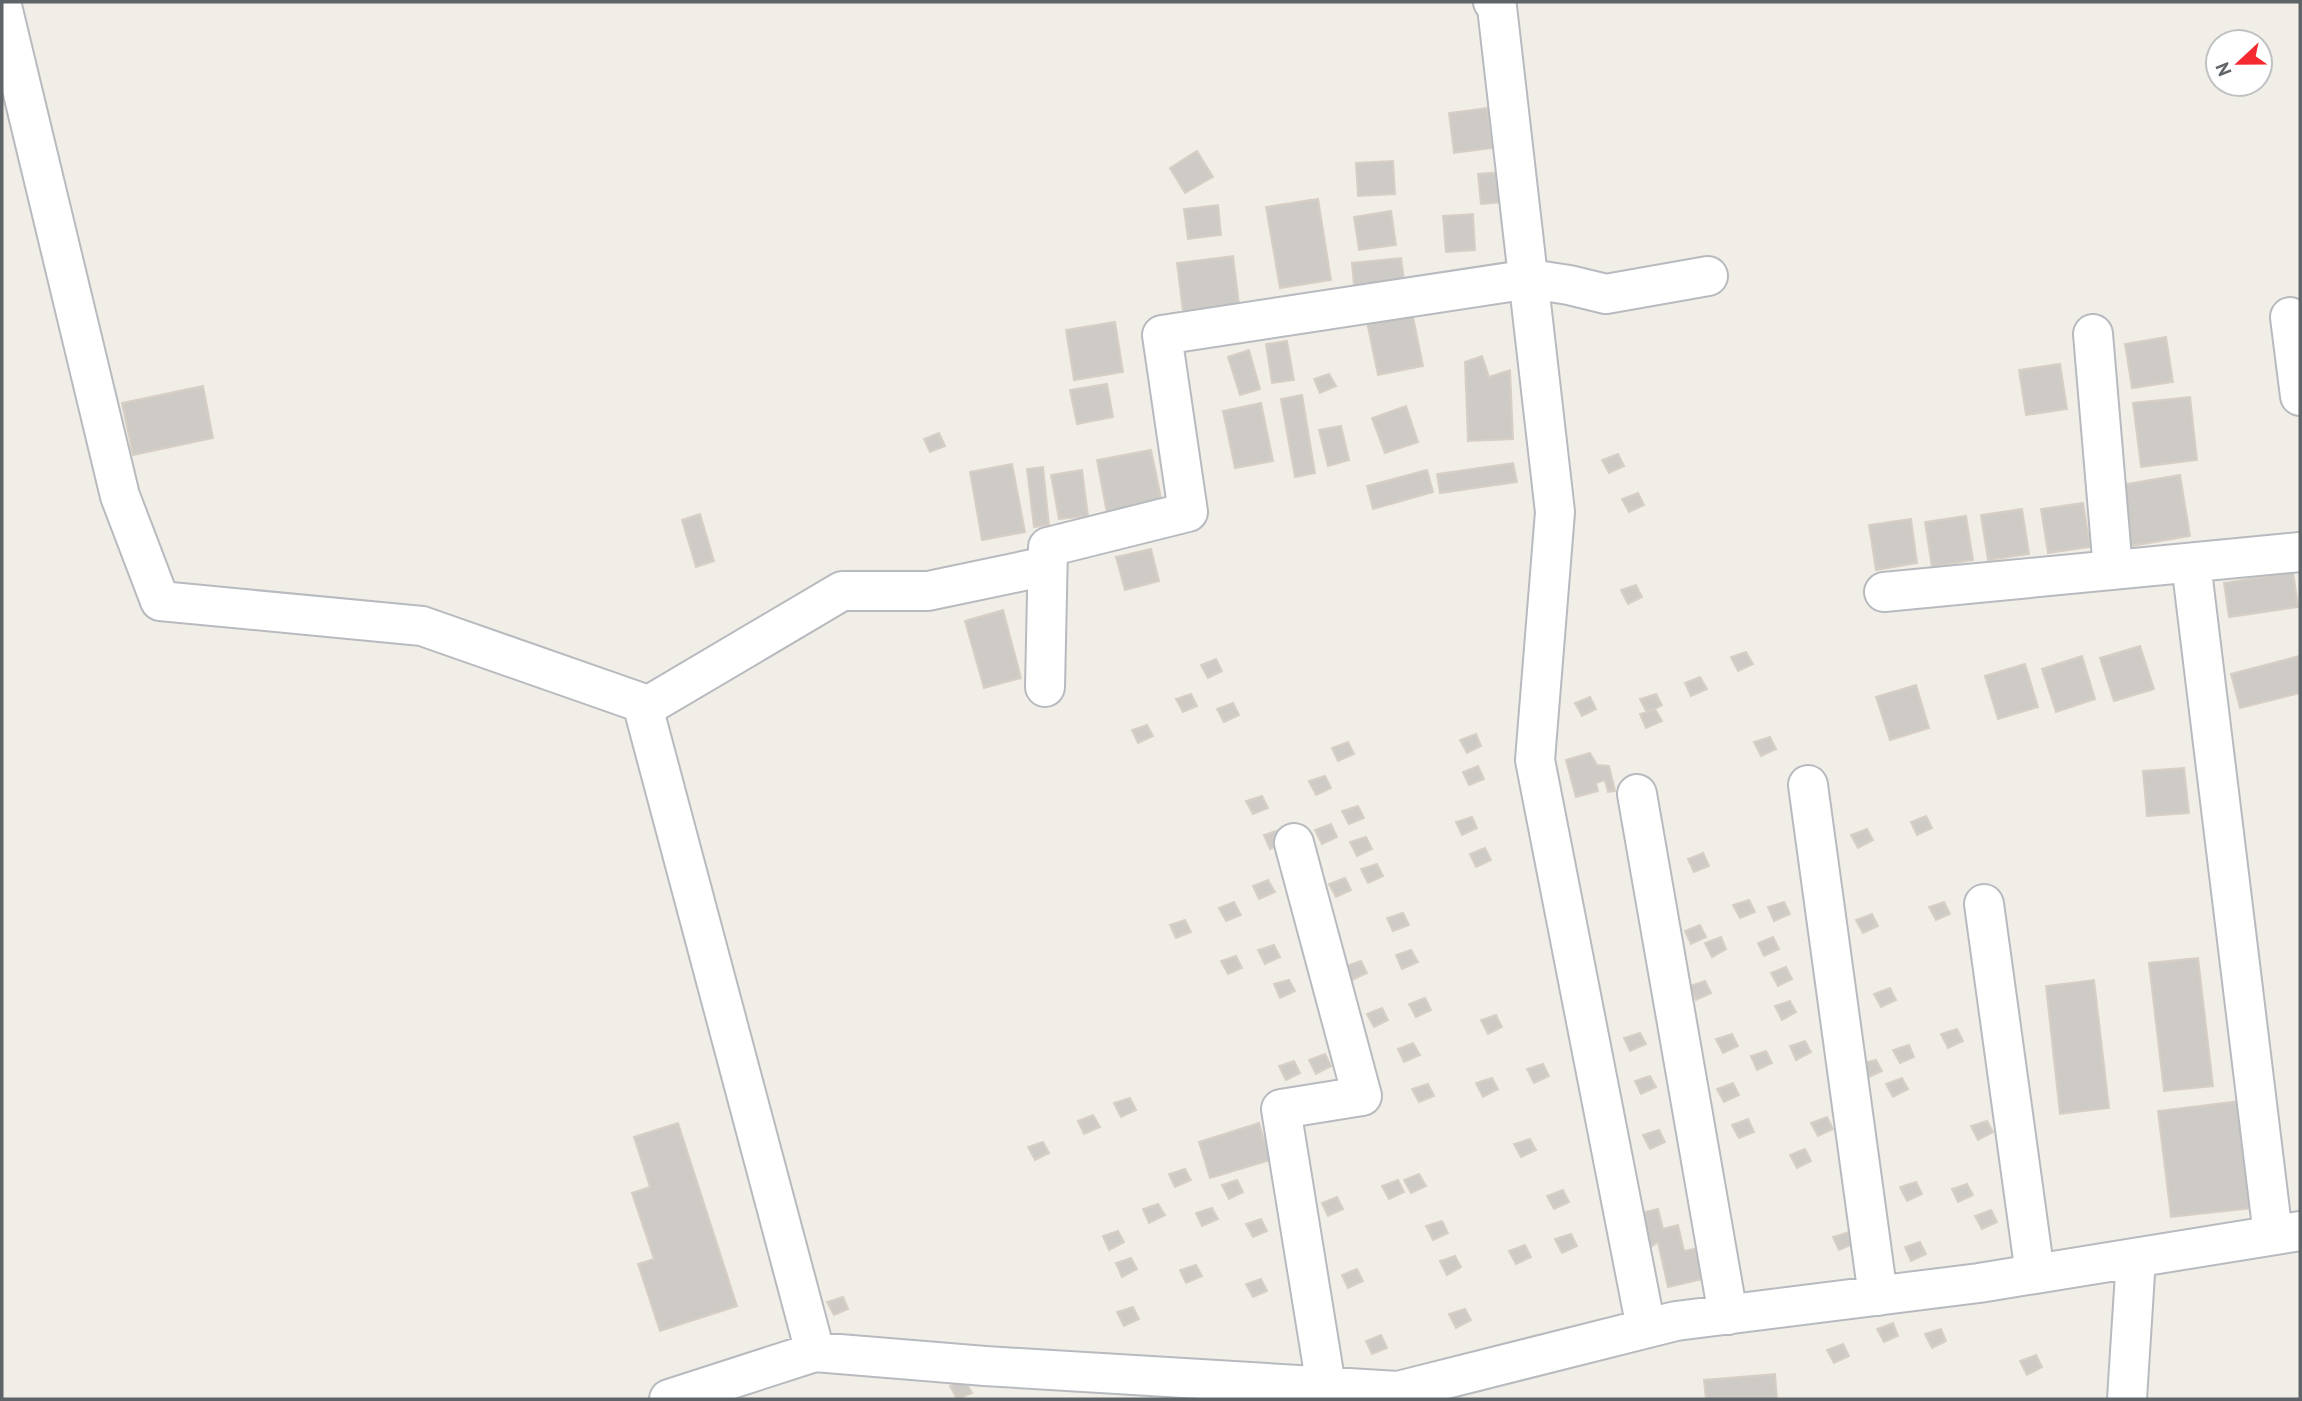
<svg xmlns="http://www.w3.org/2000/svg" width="2302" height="1401" font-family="'PT Sans',sans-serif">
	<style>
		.building { fill: #cecbc6; stroke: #d7cfc5; stroke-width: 2 }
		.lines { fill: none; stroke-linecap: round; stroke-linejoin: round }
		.street-casing { stroke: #b7babe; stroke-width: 42 }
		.street { stroke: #fff; stroke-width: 38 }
	</style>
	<rect width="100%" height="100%" fill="#f1eee7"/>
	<path class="building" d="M1487,108L1493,148L1454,153L1449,113Z
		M1197,151L1213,177L1185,193L1170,168Z
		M1393,161L1395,194L1358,196L1356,163Z
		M1501,172L1503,202L1481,204L1478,174Z
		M1318,199L1331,280L1280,288L1266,207Z
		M1218,205L1221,235L1188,239L1184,209Z
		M1391,211L1396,245L1359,250L1354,217Z
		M1473,214L1475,250L1446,252L1443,216Z
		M1233,256L1239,304L1183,311L1177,263Z
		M1401,258L1404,280L1354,285L1352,263Z
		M1411,307L1423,366L1378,375L1366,317Z
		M1115,322L1123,372L1074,380L1066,330Z
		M2166,337L2173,382L2132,388L2125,344Z
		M1287,341L1294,380L1272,383L1266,344Z
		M1249,350L1260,389L1240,395L1228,357Z
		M1482,356L1489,377L1510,370L1513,439L1468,441L1465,362Z
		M2060,364L2067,409L2026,415L2019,370Z
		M1329,374L1336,386L1320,393L1314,379Z
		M1107,384L1113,417L1077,424L1070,390Z
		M203,386L213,438L133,455L122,403Z
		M1302,395L1315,473L1295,477L1281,399Z
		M2190,397L2197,460L2141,467L2133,403Z
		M1261,403L1273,461L1235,468L1223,411Z
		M1406,406L1418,442L1385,453L1372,418Z
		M1341,426L1349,460L1328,466L1319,430Z
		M939,433L945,446L930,452L924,439Z
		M1151,450L1162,503L1107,513L1097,460Z
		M1618,454L1624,466L1609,473L1602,460Z
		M1513,463L1517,482L1440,493L1437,474Z
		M1012,464L1025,532L982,540L970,472Z
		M1043,467L1049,525L1034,527L1027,469Z
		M1082,470L1088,516L1059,519L1051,475Z
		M1427,470L1433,492L1373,509L1367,486Z
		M2180,475L2190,536L2125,547L2115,486Z
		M1638,493L1644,505L1629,512L1622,499Z
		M2083,503L2090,547L2048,553L2041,509Z
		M2022,509L2029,554L1988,560L1981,515Z
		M700,514L714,561L696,567L682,520Z
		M1966,516L1973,560L1932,567L1925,522Z
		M1911,519L1917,563L1876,570L1869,525Z
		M1151,549L1159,581L1125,590L1116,557Z
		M2293,572L2298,607L2229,617L2224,583Z
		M1636,585L1642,597L1628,604L1621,590Z
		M1003,610L1021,678L984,688L965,621Z
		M2140,646L2154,689L2114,701L2100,658Z
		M1746,652L1753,664L1738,671L1731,657Z
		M2082,656L2095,699L2056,712L2042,669Z
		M2299,656L2300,693L2240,708L2231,674Z
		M1216,659L1222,671L1208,678L1201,665Z
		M2025,664L2038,707L1998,719L1985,676Z
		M1700,677L1707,689L1691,696L1685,683Z
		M1916,685L1929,728L1890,740L1876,697Z
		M1191,694L1197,706L1183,712L1176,699Z
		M1656,694L1662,705L1647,713L1640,699Z
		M1590,697L1596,709L1582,716L1575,703Z
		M1233,703L1239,715L1224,722L1217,709Z
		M1655,709L1662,721L1646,728L1640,714Z
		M1147,725L1153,736L1138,743L1132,730Z
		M1476,734L1481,746L1467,753L1460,740Z
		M1770,737L1776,749L1761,756L1754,742Z
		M1348,742L1354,754L1338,761L1332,748Z
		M1590,753L1597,765L1609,766L1615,791L1608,792L1605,780L1596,783L1598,791L1576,797L1566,760Z
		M1478,766L1484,779L1469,785L1463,772Z
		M2184,768L2189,813L2147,816L2143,771Z
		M1325,776L1331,788L1316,795L1309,781Z
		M1262,796L1268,808L1253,814L1246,801Z
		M1358,806L1364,818L1349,824L1342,811Z
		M1926,816L1932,828L1917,835L1911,822Z
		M1472,817L1477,828L1462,835L1456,822Z
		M1331,824L1337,837L1322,844L1315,830Z
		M1867,829L1873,840L1858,848L1851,835Z
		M1279,830L1285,841L1270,849L1264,835Z
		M1366,837L1372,849L1357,856L1350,842Z
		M1485,848L1491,860L1476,867L1470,854Z
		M1703,853L1709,866L1694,872L1688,859Z
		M1377,864L1383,876L1368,883L1361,869Z
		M1345,878L1351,890L1336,897L1329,884Z
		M1268,880L1275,892L1259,899L1253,886Z
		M1749,900L1755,912L1740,918L1733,905Z
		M1234,902L1241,915L1226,921L1219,908Z
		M1784,902L1790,914L1774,921L1768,907Z
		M1944,902L1950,914L1936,920L1929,907Z
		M1403,913L1409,925L1393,931L1387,918Z
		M1872,914L1878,926L1863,933L1856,920Z
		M1185,920L1191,932L1176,938L1170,925Z
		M1700,925L1706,937L1691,944L1685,931Z
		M1721,937L1726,949L1712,957L1705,943Z
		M1773,937L1779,949L1764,956L1758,943Z
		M1274,945L1280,957L1265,964L1258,950Z
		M1411,950L1418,962L1402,969L1396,955Z
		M1236,956L1242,968L1228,974L1221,961Z
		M2198,958L2213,1086L2164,1091L2149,963Z
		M1361,961L1367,973L1352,980L1346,966Z
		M1786,967L1792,979L1778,986L1771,973Z
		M1289,980L1295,991L1280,998L1274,984Z
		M2094,980L2109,1108L2060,1114L2046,986Z
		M1705,981L1711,993L1696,1000L1690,986Z
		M1890,988L1896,1000L1881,1007L1874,994Z
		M1425,998L1431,1010L1416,1017L1409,1004Z
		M1790,1001L1796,1012L1782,1020L1775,1006Z
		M1382,1008L1388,1020L1374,1027L1367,1014Z
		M1496,1015L1502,1027L1488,1034L1481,1020Z
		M1957,1029L1963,1041L1948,1048L1941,1034Z
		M1640,1033L1646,1044L1630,1051L1624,1038Z
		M1732,1034L1738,1046L1723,1053L1716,1039Z
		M1805,1041L1811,1052L1796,1060L1790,1046Z
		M1413,1043L1420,1055L1404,1062L1398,1049Z
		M1909,1045L1914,1057L1900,1063L1893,1050Z
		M1766,1051L1772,1063L1757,1070L1751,1056Z
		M1325,1054L1331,1066L1316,1074L1309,1060Z
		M1876,1060L1882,1071L1867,1078L1860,1064Z
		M1294,1061L1300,1073L1286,1080L1279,1066Z
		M1543,1064L1549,1076L1534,1083L1527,1069Z
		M1650,1076L1656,1087L1641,1094L1635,1081Z
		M1492,1078L1498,1089L1483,1097L1476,1083Z
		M1902,1078L1908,1089L1893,1097L1886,1084Z
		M1733,1083L1739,1095L1724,1102L1717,1089Z
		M1428,1084L1434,1096L1419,1102L1412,1089Z
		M1130,1098L1136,1110L1121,1117L1114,1103Z
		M2239,1101L2252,1208L2171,1217L2158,1111Z
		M1093,1115L1100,1127L1084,1134L1078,1121Z
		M1827,1117L1833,1129L1818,1136L1811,1123Z
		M1748,1119L1754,1132L1739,1138L1732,1125Z
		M1987,1121L1993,1132L1978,1140L1971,1126Z
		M678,1123L737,1306L660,1331L638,1264L654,1259L632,1193L650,1187L634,1137Z
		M1259,1123L1270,1160L1210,1178L1199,1142Z
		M1659,1130L1665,1142L1650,1149L1643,1135Z
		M1530,1139L1536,1150L1521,1157L1514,1144Z
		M1043,1142L1049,1153L1035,1160L1028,1147Z
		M1805,1149L1811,1161L1797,1168L1790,1155Z
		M1185,1169L1191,1180L1175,1187L1169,1174Z
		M1419,1174L1426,1186L1411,1193L1404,1180Z
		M1237,1180L1243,1192L1229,1199L1222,1185Z
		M1398,1180L1404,1192L1389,1199L1382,1186Z
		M1916,1182L1922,1194L1907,1201L1900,1187Z
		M1967,1184L1973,1195L1958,1202L1952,1189Z
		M1563,1190L1569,1202L1554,1209L1547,1196Z
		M1337,1197L1343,1209L1328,1216L1322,1203Z
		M1158,1204L1165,1215L1149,1223L1143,1209Z
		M1212,1208L1218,1219L1202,1226L1196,1213Z
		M1658,1209L1663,1229L1678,1225L1684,1251L1704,1247L1711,1277L1668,1287L1658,1242L1640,1255L1641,1213Z
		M1991,1210L1997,1222L1982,1229L1975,1216Z
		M1261,1219L1267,1231L1253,1237L1246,1224Z
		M1442,1221L1448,1233L1433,1240L1426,1226Z
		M1118,1231L1124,1242L1109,1250L1103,1236Z
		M1849,1232L1855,1243L1839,1250L1833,1237Z
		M1571,1234L1577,1246L1562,1253L1555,1239Z
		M1920,1242L1926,1254L1911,1261L1905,1247Z
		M1525,1245L1531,1257L1516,1264L1509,1251Z
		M1455,1256L1461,1267L1447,1275L1440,1261Z
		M1131,1258L1137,1269L1122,1277L1116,1263Z
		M1196,1265L1202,1276L1186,1283L1180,1270Z
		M1357,1269L1363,1281L1348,1288L1342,1275Z
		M1261,1279L1267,1291L1253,1297L1246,1284Z
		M843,1297L848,1309L834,1315L827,1302Z
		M1133,1307L1139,1319L1124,1326L1117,1312Z
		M1465,1309L1471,1320L1456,1328L1449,1314Z
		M1893,1323L1898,1336L1884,1342L1877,1329Z
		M1941,1329L1946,1341L1932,1348L1925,1334Z
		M1381,1335L1387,1348L1372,1354L1366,1341Z
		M1843,1344L1849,1356L1834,1363L1827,1350Z
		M2036,1355L2042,1367L2027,1375L2020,1361Z
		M1775,1374L1777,1399H1706L1704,1380Z
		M965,1380L972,1393L957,1399L950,1386Z"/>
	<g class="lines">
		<g class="street-casing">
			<path id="street" d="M1493,2L1497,7L1555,512L1535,760L1646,1328
				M2,6L120,496L160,601L422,626L642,703L815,1352
				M2290,317L2300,396
				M2093,334L2113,570
				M2191,563L2273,1235
				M1884,592L2300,552
				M1045,687L1048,547L1188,512L1162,335L1530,279L1569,285L1606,294L1708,276
				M644,708L842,591H928L1047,566
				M1808,785L1878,1296
				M1637,794L1728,1315
				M1294,843L1362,1096L1281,1109L1326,1386
				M1984,904L2035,1274
				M669,1399L815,1352L985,1366L1398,1391L1676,1321L1979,1283L2300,1231
				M2127,1399L2136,1258"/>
		</g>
		<use href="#street" class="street"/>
	</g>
	<rect width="2302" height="1401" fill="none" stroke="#5e6468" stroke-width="7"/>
	<g transform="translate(2239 63) rotate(248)"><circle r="33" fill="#ffffff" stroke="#bfc1c3" stroke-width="2"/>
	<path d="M0-5L12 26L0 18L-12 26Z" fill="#f52a31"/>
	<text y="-10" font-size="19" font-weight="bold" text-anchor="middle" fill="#5e6468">N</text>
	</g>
</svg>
